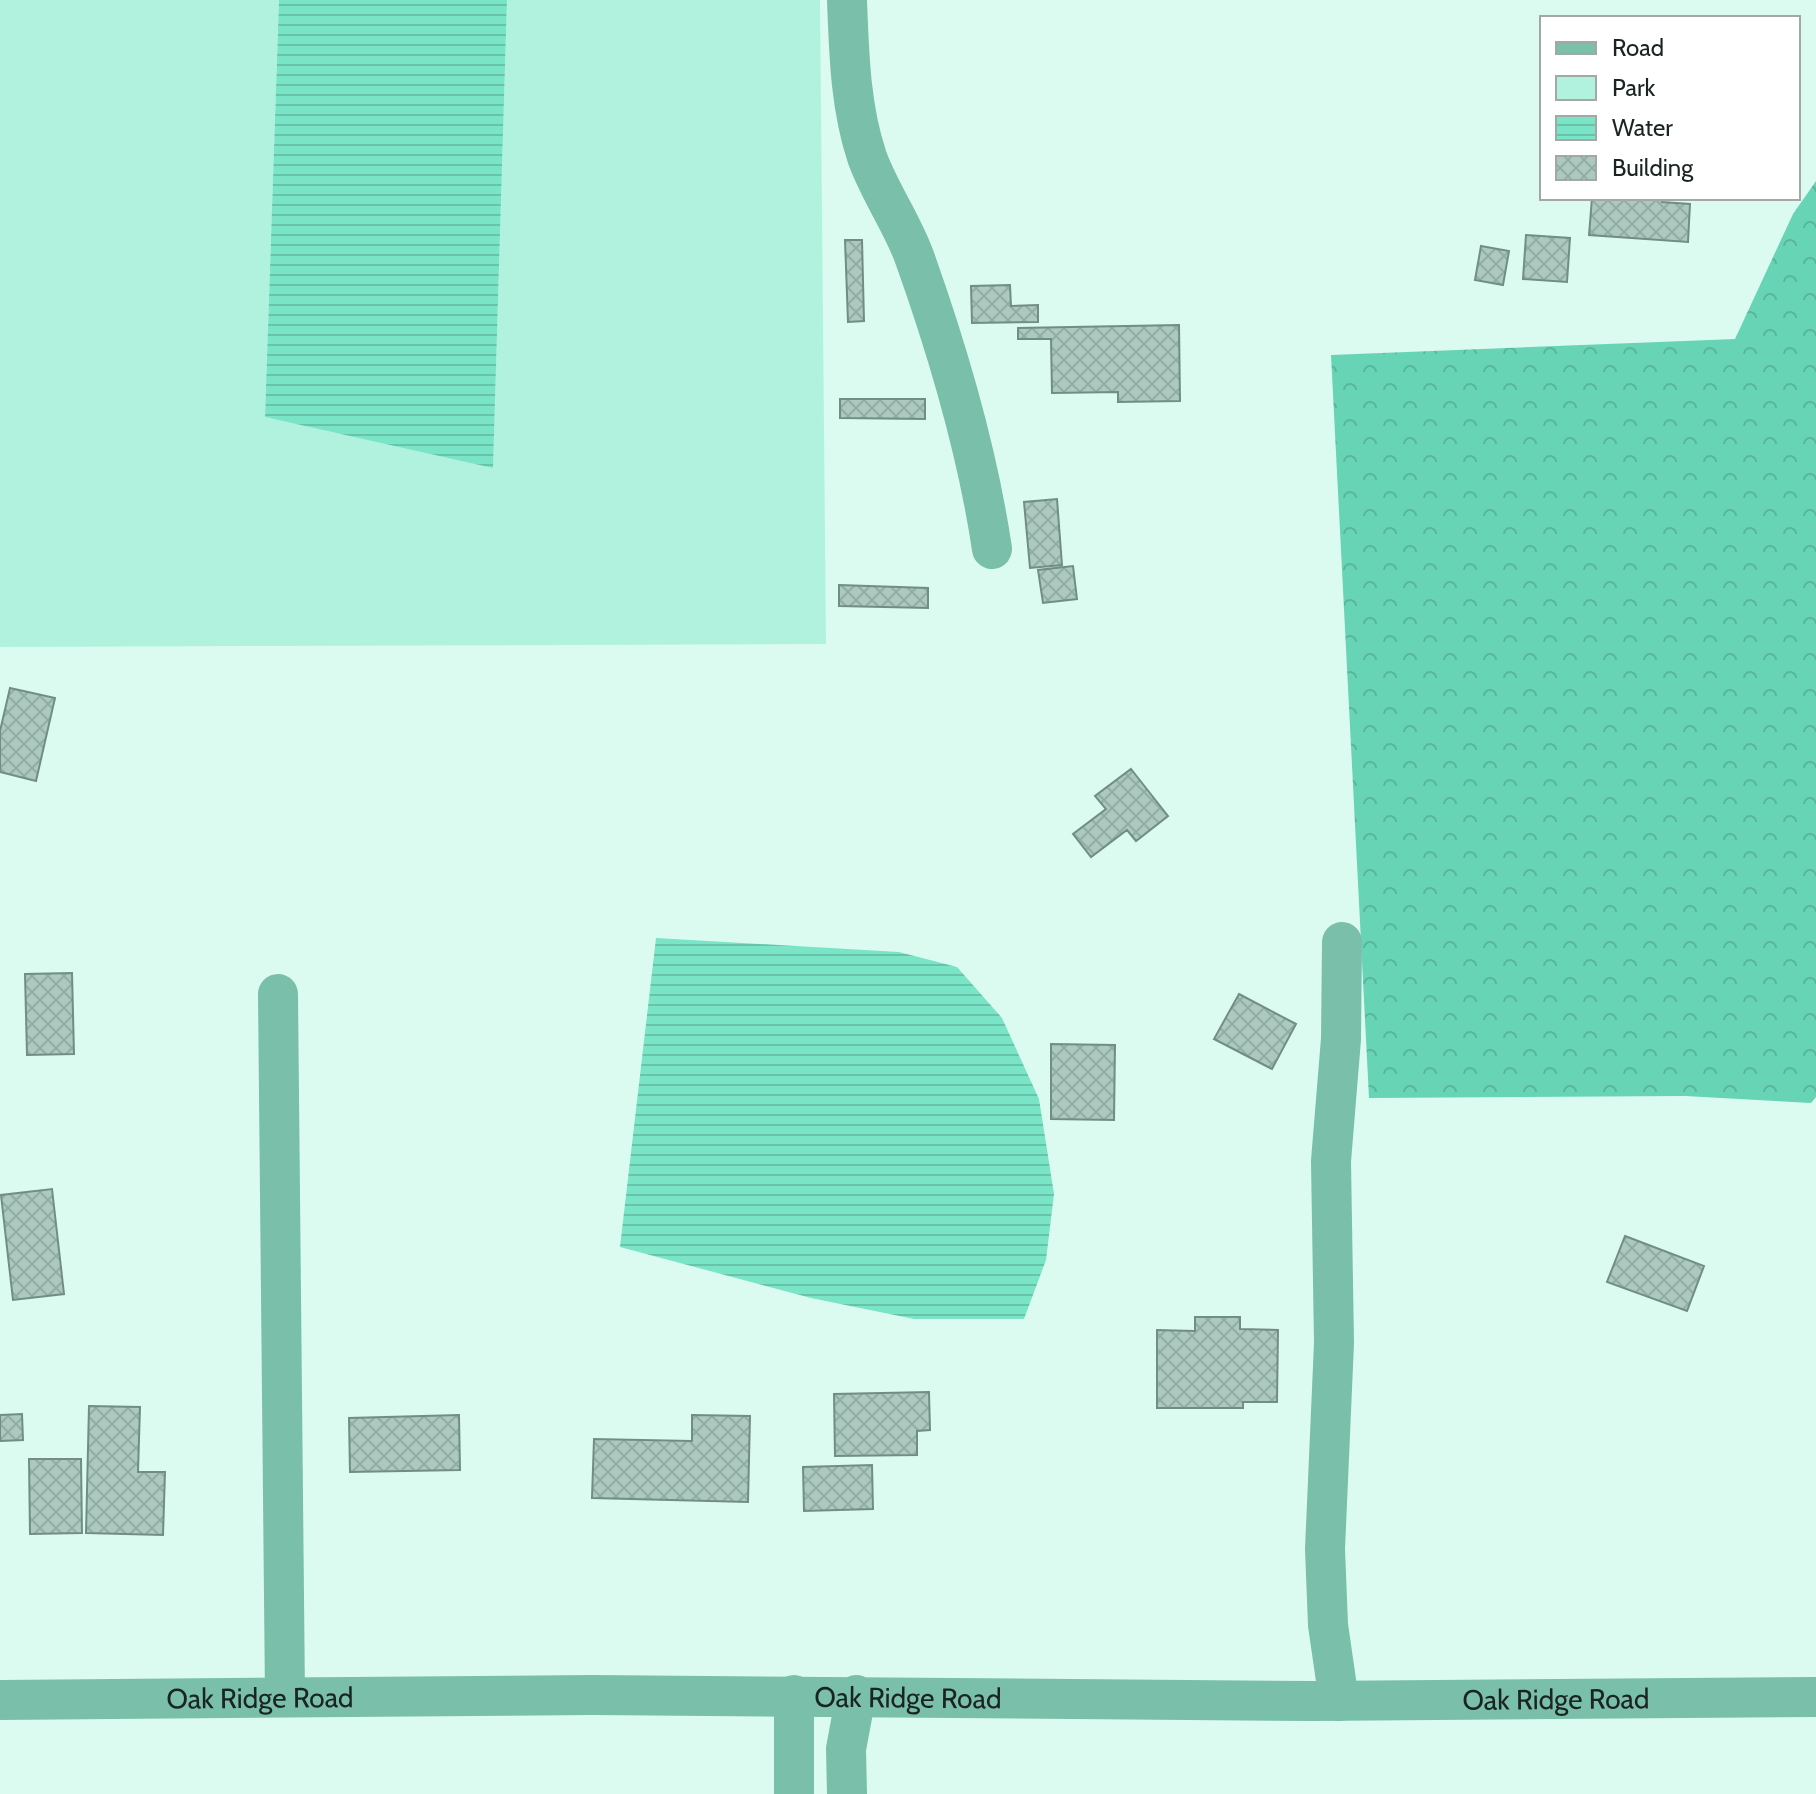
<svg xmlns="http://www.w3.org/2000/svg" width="1816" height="1794" font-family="Cabin,sans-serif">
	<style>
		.green { fill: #b0f2de }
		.forest { fill: url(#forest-crowns) }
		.water { fill: url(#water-rules) }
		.building { fill: url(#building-cross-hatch); stroke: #718e84; stroke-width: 2 }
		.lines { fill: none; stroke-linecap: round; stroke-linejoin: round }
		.minor { stroke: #7abfaa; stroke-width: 40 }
		.labels { text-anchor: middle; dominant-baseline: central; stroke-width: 8; stroke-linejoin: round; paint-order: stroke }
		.street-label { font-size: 28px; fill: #1a2522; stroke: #fff }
	</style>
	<defs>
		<pattern id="forest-crowns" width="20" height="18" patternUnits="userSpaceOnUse" patternTransform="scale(2)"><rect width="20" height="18" fill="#67d4b6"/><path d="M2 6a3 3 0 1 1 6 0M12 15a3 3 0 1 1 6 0" fill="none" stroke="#59b69c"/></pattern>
		<pattern id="water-rules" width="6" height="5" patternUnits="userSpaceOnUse" patternTransform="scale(2)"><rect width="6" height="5" fill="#79e4c6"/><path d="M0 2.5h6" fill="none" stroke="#68c3aa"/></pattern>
		<pattern id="building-cross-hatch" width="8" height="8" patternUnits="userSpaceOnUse" patternTransform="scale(2)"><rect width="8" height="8" fill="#abc9bf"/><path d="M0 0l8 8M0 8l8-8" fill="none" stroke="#93aca4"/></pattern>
	</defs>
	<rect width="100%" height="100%" fill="#dcfbf0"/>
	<path class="green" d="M0,0H279L265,417L493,467L507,0H820L826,644L0,647Z"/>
	<path class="forest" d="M1816,181V1097L1811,1103L1685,1096L1369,1098L1331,355L1735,339L1793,214Z"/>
	<path class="water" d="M279,0H507L493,468L265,417Z
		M656,938L899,952L957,967L1002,1018L1039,1099L1054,1194L1046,1260L1024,1319H914L811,1298L620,1247Z"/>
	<path class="building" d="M1592,198H1663L1662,202L1690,204L1688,242L1589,235Z
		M1526,235L1570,238L1567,282L1523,279Z
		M845,240H862L864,321L848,322Z
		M1481,246L1509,251L1503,285L1475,280Z
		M1010,285L1011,306L1038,305V322L972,323L971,286Z
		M1179,325L1180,401L1118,402V392L1052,393L1051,339H1018V328Z
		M840,399H925V419L840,418Z
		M1057,499L1062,565L1030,568L1024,502Z
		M1073,566L1077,599L1043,603L1038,570Z
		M839,585L928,588V608L839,606Z
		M10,688L55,698L36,781L0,772V731Z
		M1131,769L1168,816L1136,841L1127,830L1091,857L1073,834L1106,809L1095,796Z
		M72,973L74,1054L27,1055L25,974Z
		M1239,994L1296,1024L1272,1069L1214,1039Z
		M1051,1044L1115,1045L1114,1120L1051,1119Z
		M52,1189L64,1294L13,1300L1,1195Z
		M1625,1236L1704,1266L1687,1311L1607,1282Z
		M1195,1317H1240V1329L1278,1330L1277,1402H1243V1408H1157V1330L1195,1331Z
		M929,1392L930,1430L917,1431V1455L835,1456L834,1394Z
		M89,1406L140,1407L138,1472H165L163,1535L86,1533Z
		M22,1414L23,1440L0,1441V1415Z
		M459,1415L460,1470L350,1472L349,1418Z
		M692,1415L750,1416L748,1502L592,1498L594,1439L692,1441Z
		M29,1459H81L82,1533L30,1534Z
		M872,1465L873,1509L804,1511L803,1467Z"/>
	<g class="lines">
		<g class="minor">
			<path d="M847,0C849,52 850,106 867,157C879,191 901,221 914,256C948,351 977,448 992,549"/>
			<path d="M278,994L285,1697"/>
			<path d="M794,1695V1794"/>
			<path id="s1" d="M0,1700L593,1695L1314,1701L1816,1697"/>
			<path d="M1339,1701L1328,1625L1325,1549L1334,1343L1331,1161L1341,1039L1342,942"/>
			<path d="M847,1794L846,1749L856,1695"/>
		</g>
	</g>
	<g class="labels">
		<g class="street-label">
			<text stroke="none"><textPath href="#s1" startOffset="908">Oak Ridge Road</textPath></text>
			<text stroke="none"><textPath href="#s1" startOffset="260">Oak Ridge Road</textPath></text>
			<text stroke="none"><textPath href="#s1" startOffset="1556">Oak Ridge Road</textPath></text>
		</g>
	</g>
	<rect x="1540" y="16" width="260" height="184" fill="#ffffff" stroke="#a3a8a7" stroke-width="2"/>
	<rect x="1556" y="42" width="40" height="12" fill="#7abfaa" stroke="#a3a8a7" stroke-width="2"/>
	<text x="1612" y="56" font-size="24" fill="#1a2522">Road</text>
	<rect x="1556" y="76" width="40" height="24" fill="#b0f2de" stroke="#a3a8a7" stroke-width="2"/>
	<text x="1612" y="96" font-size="24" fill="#1a2522">Park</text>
	<rect x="1556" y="116" width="40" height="24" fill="url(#water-rules)" stroke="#a3a8a7" stroke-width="2"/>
	<text x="1612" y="136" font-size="24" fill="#1a2522">Water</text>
	<rect x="1556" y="156" width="40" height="24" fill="url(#building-cross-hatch)" stroke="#a3a8a7" stroke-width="2"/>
	<text x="1612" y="176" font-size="24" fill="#1a2522">Building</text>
</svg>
